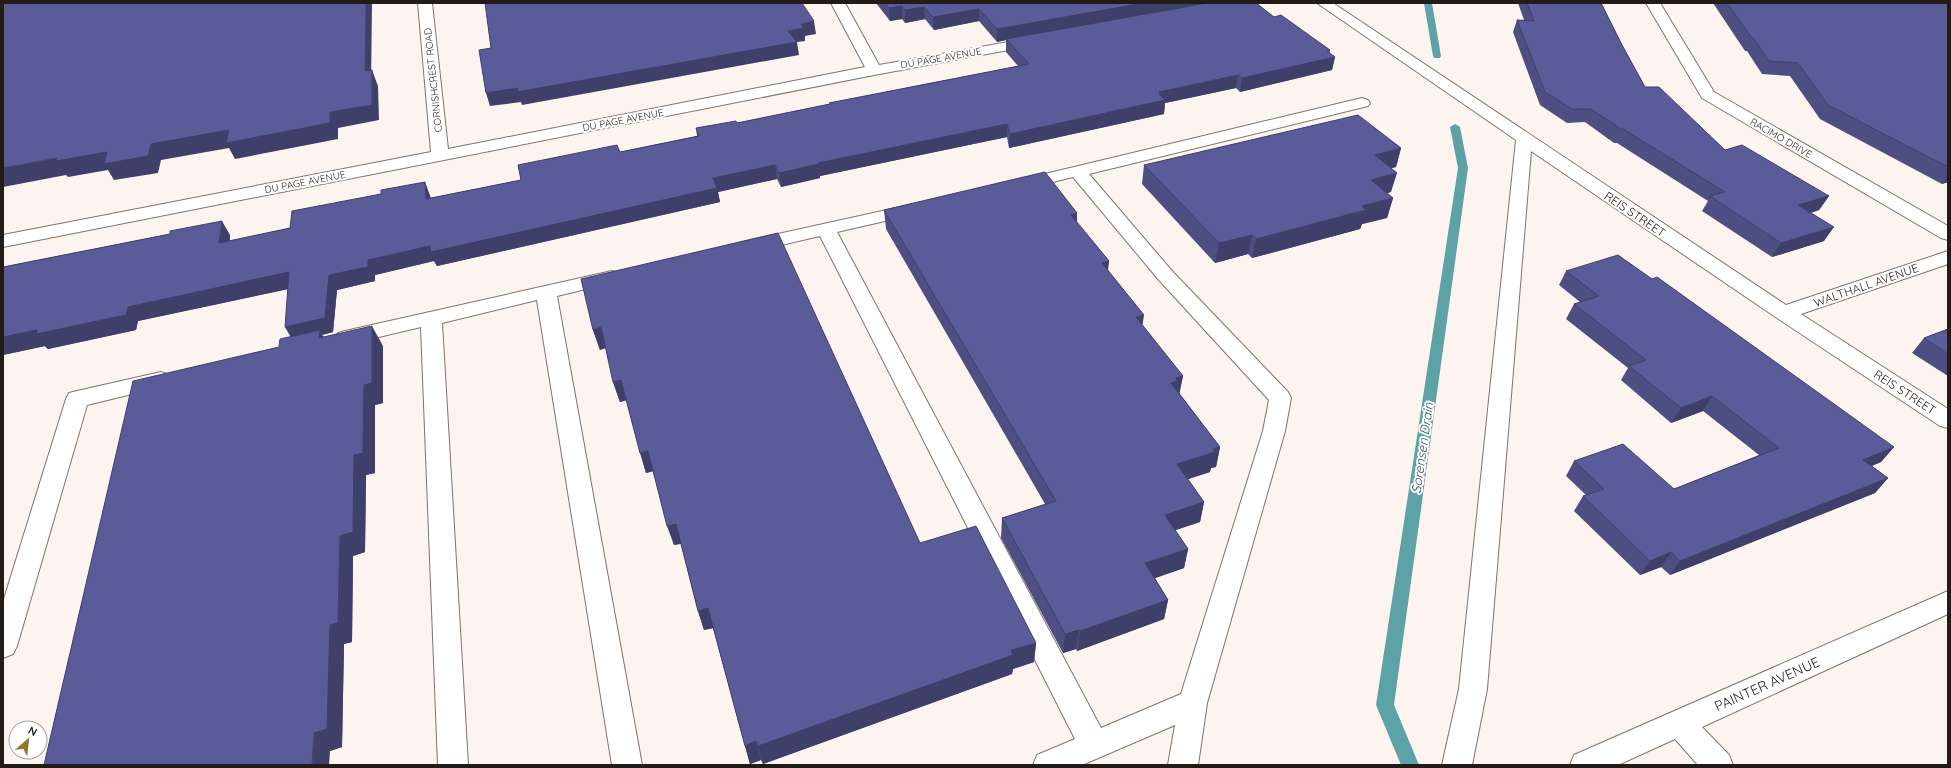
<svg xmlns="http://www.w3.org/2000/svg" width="1951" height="768" font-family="Quicksand,sans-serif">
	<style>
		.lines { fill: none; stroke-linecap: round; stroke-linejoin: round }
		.stream { fill: #5da2a7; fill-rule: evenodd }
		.minor-casing { stroke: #81726b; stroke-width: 2 }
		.minor { fill: #fff; fill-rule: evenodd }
		.wall { fill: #4d4f83 }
		.shaded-wall { fill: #3e406a }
		.building { fill: #595c98; stroke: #3e406a }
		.labels { text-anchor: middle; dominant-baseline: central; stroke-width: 4; stroke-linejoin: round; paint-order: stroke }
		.far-street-label { font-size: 10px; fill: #221c19; stroke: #fff }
		.street-label { font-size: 12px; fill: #221c19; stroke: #fff }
		.water-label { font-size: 13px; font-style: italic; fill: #255257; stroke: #fff }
		.near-street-label { font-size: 14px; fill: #221c19; stroke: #fff }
	</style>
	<rect width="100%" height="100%" fill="#fef4ef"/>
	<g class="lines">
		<path class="stream" d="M1424,3H1432L1441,56L1440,58H1434L1433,56Z
			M1455,124L1460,127L1468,168L1394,705L1419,765H1401L1376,705L1458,168L1450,127Z"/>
		<g class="minor-casing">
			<path id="minor" d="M418,3H432L448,149L865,67L831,3H845L879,65L1036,37L1041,38L1043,41L1041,44L1036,45L874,75L3,247V235L431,152Z
				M1317,3H1333L1786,305L1948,251V264L1801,314L1948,409V428L1940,426L1777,318L1531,151L1487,689L1472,765H1442L1459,689L1516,140Z
				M1646,3H1660L1714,92L1948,226V240L1941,238L1702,98Z
				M1362,98L1368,100L1370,103L1368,106L1089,174L1172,271L1288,392L1291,398L1285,431L1207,703L1198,765H1168L1175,725L1082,765H1033L1037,755L1075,739L820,236L751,252L744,250L741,246L744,242L751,240L914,204L920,205L923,209L920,213L837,232L1101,728L1181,694L1263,431L1269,400L1158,279L1073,177L1020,190L1014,189L1011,185L1014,181L1020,180Z
				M612,271L619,273L622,277L619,281L557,296L642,765H612L537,300L442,323L468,765H438L421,327L345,345L338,343L334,338L338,333L345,331Z
				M161,372L169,375L172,380L169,385L87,405L17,646L13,654L3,658V602L66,399L69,393L77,391Z
				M1948,591V614L1702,727L1729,755L1733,765H1698L1675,739L1618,765H1570L1574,755Z"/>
		</g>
		<use href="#minor" class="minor"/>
	</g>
	<path class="wall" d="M876,3H1256L1274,17L1335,57L1332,70L1240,92L1236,88L1165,103L1164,114L1009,148L1007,137L820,176V178L781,187L777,179L718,192L720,202L437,266L434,261L375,275V281L337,290L333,332L322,335L324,337L383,346V403L375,405V473L366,475L365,552L353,556L352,642L344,644L342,747L330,751L279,347L291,337L288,289L138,321L136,330L48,349L45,346L3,355V267H4L170,234L230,235V241L290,228L381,194L425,182L430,196L431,198L521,180L620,152L697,136L696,128L737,123L829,104V103L1018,66L1006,52V40L997,42L979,21L934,30L925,19L905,23L902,19L890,21Z
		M1518,3H1601L1622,45L1645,87L1725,150L1829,196L1819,210L1811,213L1824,241L1772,257L1702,211L1708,201L1617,143H1614L1585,122L1567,123L1540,105L1513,32L1517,20H1524Z
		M1713,3H1948V182L1942,184L1820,119L1790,76L1762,74L1747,51H1745Z
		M1401,148L1396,167L1392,168L1391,192L1387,193L1393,198L1387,218L1362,224L1360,229L1252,258L1248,254L1215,263L1142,184L1144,165Z
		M884,210L1077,213V222L1109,261L1108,270L1142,325L1183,376L1179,393L1220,447L1216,467L1211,468L1210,472L1188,479L1204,502L1200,522L1175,530L1188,549L1184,568L1155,578L1168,600L1164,619L1077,651L1076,649L1063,653L1001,538L1002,518L1045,504L886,229Z
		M1566,271L1652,279L1894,447L1881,462L1872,466L1888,478L1875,493L1670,575L1661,567L1640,575L1574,511L1583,496L1586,495L1566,476L1574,461L1674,489L1759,455L1703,411L1671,423L1621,380L1628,368L1566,319L1574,304L1580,302L1559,285Z
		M1948,329V376L1912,353L1924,338Z
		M593,330L920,543L1036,643L1034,662L1013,669L1012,674L763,764L761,760L750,764L745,746L713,628L704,630L698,611L681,544L674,545L653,471L646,473L626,400L620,402L613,382L606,348L600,350Z"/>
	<path class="shaded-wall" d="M366,3H372L371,87L365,71Z
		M1144,3H1212L1006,39V40L997,42V29Z
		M902,6V19L890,21L889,8Z
		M924,7L925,19L905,23V10Z
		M979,9V21L934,30L933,17Z
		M814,21L816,34L805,36V41L797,42L799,55L522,105L521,102L490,106L486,93L788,31L801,24Z
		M1330,50L1328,58L1335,57L1332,70L1240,92L1242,78Z
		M372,70L378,86L379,120L338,128V139L235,159L229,148L161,160L158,173L114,180L108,170L68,177L66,175L3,187V168L57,158L330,112Z
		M1238,75L1236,88L1165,103L1164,114L1009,148L1010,134L1159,92Z
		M1007,124V137L820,176V178L781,187L779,173L818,163Z
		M1401,148L1396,167L1369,174L1375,155Z
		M775,165L777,179L718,192L720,202L437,266L434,261L375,275V281L337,290L333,332L322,335L331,350L293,341L285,327L329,275L368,260L713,178Z
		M1397,173L1391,192L1365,199L1371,180Z
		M1948,175V182L1942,184Z
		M425,182L430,196L432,213L426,199Z
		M1829,196L1819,210L1789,219L1798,205Z
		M1393,198L1387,218L1362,224L1360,229L1252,258L1256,239L1362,206Z
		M1077,213L1076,233L1071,215Z
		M222,221L230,235L227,257L219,243Z
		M1834,227L1824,241L1772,257L1781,243Z
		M1252,235L1248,254L1215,263L1219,243Z
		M1109,261L1106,281L1102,263Z
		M289,272L298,287L138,321L136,330L48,349L45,346L3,355V337L128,307Z
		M1144,315L1141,335L1136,317Z
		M372,326L383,346V403L375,405V473L366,475L365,552L353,556L352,642L344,644L342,747L330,751L329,765H312L314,733L330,625L340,536L354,455Z
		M601,327L607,347L600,350L593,330Z
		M1183,376L1179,396L1171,383L1176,378Z
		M621,380L628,400L620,402L613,382Z
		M1712,396L1703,411L1671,423L1681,408Z
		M1220,447L1216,467L1211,468L1210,472L1173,484L1177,464Z
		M1894,447L1881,462L1851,474L1863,460Z
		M648,451L654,471L646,473L640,453Z
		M1888,478L1875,493L1670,575L1680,561Z
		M1204,502L1200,522L1161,535L1165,515Z
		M676,524L682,543L674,545L667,526Z
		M1188,549L1184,568L1141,583L1145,563Z
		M1671,552L1661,567L1640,575L1650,561Z
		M1168,600L1164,619L1077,651L1080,631Z
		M708,608L714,628L704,630L698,611Z
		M1079,630L1076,649L1063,653L1065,634Z
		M1036,643L1034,662L1013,669L1012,674L763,764L758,746L1011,650Z
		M756,741L761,760L750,764L745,746Z"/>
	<path class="building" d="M3,3H366L365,71L372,70V105L330,112V123L226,143L229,130L151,144L148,156L104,164L107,152L56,161L57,158L3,168Z
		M485,3H802L814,21L801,24L804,28L788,31L797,42L517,92L518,88L486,93L479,50L491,48Z
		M885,3H1144L997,29L979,9L933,17L924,7L905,10L902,6L889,8Z
		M1207,3H1256L1274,17L1281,15L1330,50L1327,51L1335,57L1242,78L1238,75L1159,92L1162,94H1159L1165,100L1010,134L1007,124L818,163L819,164L779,173L775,165L713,178L717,188L431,252L430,246L368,260V267L329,275L325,318L285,327L289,272L128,307L126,315L36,334L37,330L3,337V267L170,234V231L222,221L219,243L290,228L292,211L381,194V190L425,182L426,199L521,180L518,165L617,145L620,152L699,136L696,128L736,121L737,123L830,104L829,103L1029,64L1006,39Z
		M1527,3H1601L1622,45L1645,87H1659L1725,150L1742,145L1829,196L1798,205L1834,227L1781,243L1710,196L1725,192L1623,129H1621L1591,109H1572L1545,92L1517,20L1534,21Z
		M1727,3H1948V167L1828,105L1798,63L1769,61L1754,39L1752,38Z
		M1358,115L1401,148L1375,155L1397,173L1371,180L1393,198L1362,206L1366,210L1256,239L1252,235L1219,243L1144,165Z
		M1045,172L1077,213L1071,215L1109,261L1102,263L1144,315L1136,317L1183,376L1176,378L1178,381L1171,383L1220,447L1213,449L1215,452L1177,464L1204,502L1165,515L1188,549L1145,563L1168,600L1080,631L1079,630L1065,634L1002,518L1056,501L884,210Z
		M778,233L920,543L976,526L1036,643L1011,650L1013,655L758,746L756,741L745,746L708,608L698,611L676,524L667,526L648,451L640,453L621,380L613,382L601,327L593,330L581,279Z
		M1618,255L1652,279L1657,277L1894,447L1863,460L1888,478L1680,561L1671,552L1650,561L1583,496L1604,489L1574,461L1623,444L1674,489L1779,448L1712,396L1681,408L1629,366L1646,360L1574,304L1599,296L1566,271Z
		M372,326V383L364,385L363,453L354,455L353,532L340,536L338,623L330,625L327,729L314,733L312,765H44L133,381L279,347L280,339L320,330L319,338Z
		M1948,329V354L1924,338Z"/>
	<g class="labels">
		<g class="far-street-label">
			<text transform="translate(941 58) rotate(-10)">DU PAGE AVENUE</text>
			<text transform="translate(433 80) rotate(-96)">CORNISHCREST ROAD</text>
			<text transform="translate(623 120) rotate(-11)">DU PAGE AVENUE</text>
			<text transform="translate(1781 138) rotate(30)">RACIMO DRIVE</text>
			<text transform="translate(305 182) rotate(-11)">DU PAGE AVENUE</text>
		</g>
		<g class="street-label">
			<text transform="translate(1635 214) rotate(34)">REIS STREET</text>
			<text transform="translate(1866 285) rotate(-19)">WALTHALL AVENUE</text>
			<text transform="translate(1905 392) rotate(33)">REIS STREET</text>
		</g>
		<g class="water-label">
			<text transform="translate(1422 448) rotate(-82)">Sorensen Drain</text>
		</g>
		<g class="near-street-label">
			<text transform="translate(1767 684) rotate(-24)">PAINTER AVENUE</text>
		</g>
	</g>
	<rect width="1951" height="768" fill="none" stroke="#221c19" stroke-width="8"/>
	<g transform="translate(28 740) rotate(28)"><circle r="19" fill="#ffffff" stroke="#a7a4a3"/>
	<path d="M0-3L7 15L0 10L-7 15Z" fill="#8f7b21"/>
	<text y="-6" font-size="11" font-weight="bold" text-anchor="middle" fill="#221c19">N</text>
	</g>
</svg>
